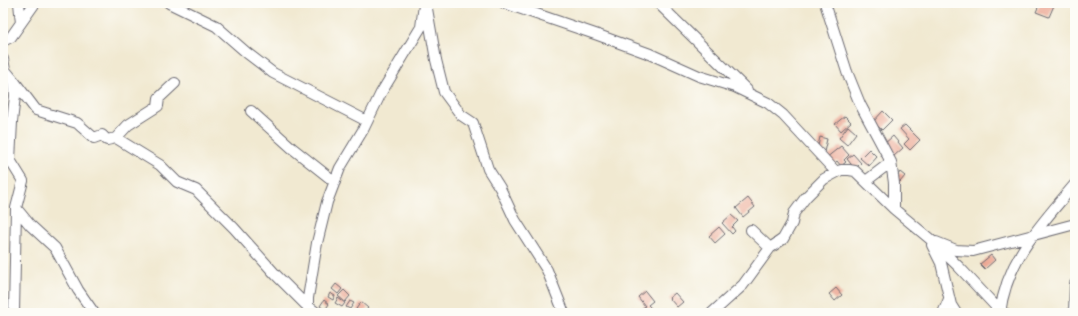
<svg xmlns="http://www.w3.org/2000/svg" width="1078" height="316" font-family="Cardo,serif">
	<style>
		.building { fill: #eba38e }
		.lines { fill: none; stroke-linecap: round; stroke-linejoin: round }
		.street-casing { stroke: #6a6870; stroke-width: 12 }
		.street { stroke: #fff; stroke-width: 10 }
	</style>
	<rect width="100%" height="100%" fill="#fdfcf7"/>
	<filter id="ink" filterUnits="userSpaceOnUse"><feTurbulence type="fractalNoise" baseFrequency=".025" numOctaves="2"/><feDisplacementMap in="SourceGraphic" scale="8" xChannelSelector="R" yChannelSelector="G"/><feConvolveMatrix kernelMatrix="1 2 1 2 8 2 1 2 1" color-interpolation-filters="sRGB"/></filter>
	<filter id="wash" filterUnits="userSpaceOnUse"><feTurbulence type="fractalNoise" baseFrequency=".012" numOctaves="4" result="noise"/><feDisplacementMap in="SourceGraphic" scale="16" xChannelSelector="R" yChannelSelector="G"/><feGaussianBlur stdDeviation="0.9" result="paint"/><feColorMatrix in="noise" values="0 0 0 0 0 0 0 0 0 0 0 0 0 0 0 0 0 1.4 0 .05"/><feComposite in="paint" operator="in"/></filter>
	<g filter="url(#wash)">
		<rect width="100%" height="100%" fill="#f1e9d1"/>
		<g id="blocks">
			<path class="building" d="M1040,3H1055L1049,17L1036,12Z
				M883,111L892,120L882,130L873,122Z
				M845,116L851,122L841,131L835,124Z
				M905,125L920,140L910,150L904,144L909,139L900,129Z
				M848,126L856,133L847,145L839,138Z
				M893,136L903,148L894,156L883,145Z
				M820,137L827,139L824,152L817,151Z
				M841,146L849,155L844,160L846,162L841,166L837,161L832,165L826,158Z
				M869,149L877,157L869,166L860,158Z
				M853,154L861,163L855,169L847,159Z
				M900,172L905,176L900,182L895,179Z
				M748,198L755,207L743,217L736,208Z
				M731,215L738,221L732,227L735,231L732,234L722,223Z
				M719,227L725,234L715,243L709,236Z
				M991,255L995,260L985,269L980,264Z
				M336,284L342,289L338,294L332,289Z
				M836,288L842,295L835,301L829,294Z
				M344,290L350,296L345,302L338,296Z
				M645,291L653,301L648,305L652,309L648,313H641L639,311L645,306L638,297Z
				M330,293L335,296L333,300L328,297Z
				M675,293L683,302L677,307L669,298Z
				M338,298L345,303L342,307L335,303Z
				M324,300L329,304L325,310L320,306Z
				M350,301L354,303L350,309L346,307Z
				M361,302L368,308L364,313H361L356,309Z"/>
		</g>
	</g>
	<g filter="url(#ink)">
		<use href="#blocks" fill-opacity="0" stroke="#6a6870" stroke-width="1"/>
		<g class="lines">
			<g class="street-casing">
				<path id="street" d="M19,3L21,23
					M169,3L216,26L247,53L273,73L367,121
					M426,3L436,60L444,92L461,115L473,123L488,169L500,188L515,220L547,270L564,313
					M504,3L598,35L650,54L699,76L735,87L768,103L783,115L836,172
					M658,3L747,90
					M825,3L847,72L860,104L891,162L894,183V209
					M3,41L11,37L35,3
					M3,59L5,70L14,81L15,96L12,122L10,160L23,181L16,208L30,225L55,248L78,290L94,313
					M14,81L36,110L77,123L94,138L102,135L107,140L116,138L160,165L177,182L196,190L234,228L276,275L305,304L317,313
					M251,111L292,148L335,182
					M116,138L128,125L158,106L159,98L175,83
					M866,181L891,162
					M751,230L770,248
					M936,242L956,250L973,251L1075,224
					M932,245L941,263L951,305L956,313
					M308,309V298L317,243L327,202L340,168L363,130L381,93L421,27L424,5
					M14,313L16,208
					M712,313L743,285L770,248L783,239L792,223L794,213L806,197L824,179L841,170H849L855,171L894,209L930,239L959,267L1001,312L1005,313
					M943,313L949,299
					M1000,313C1007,258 1041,225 1075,184
					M1074,313L1075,284"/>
			</g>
			<use href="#street" class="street"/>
		</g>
	</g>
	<rect width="1078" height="316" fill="none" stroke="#fdfcf7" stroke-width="16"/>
</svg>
